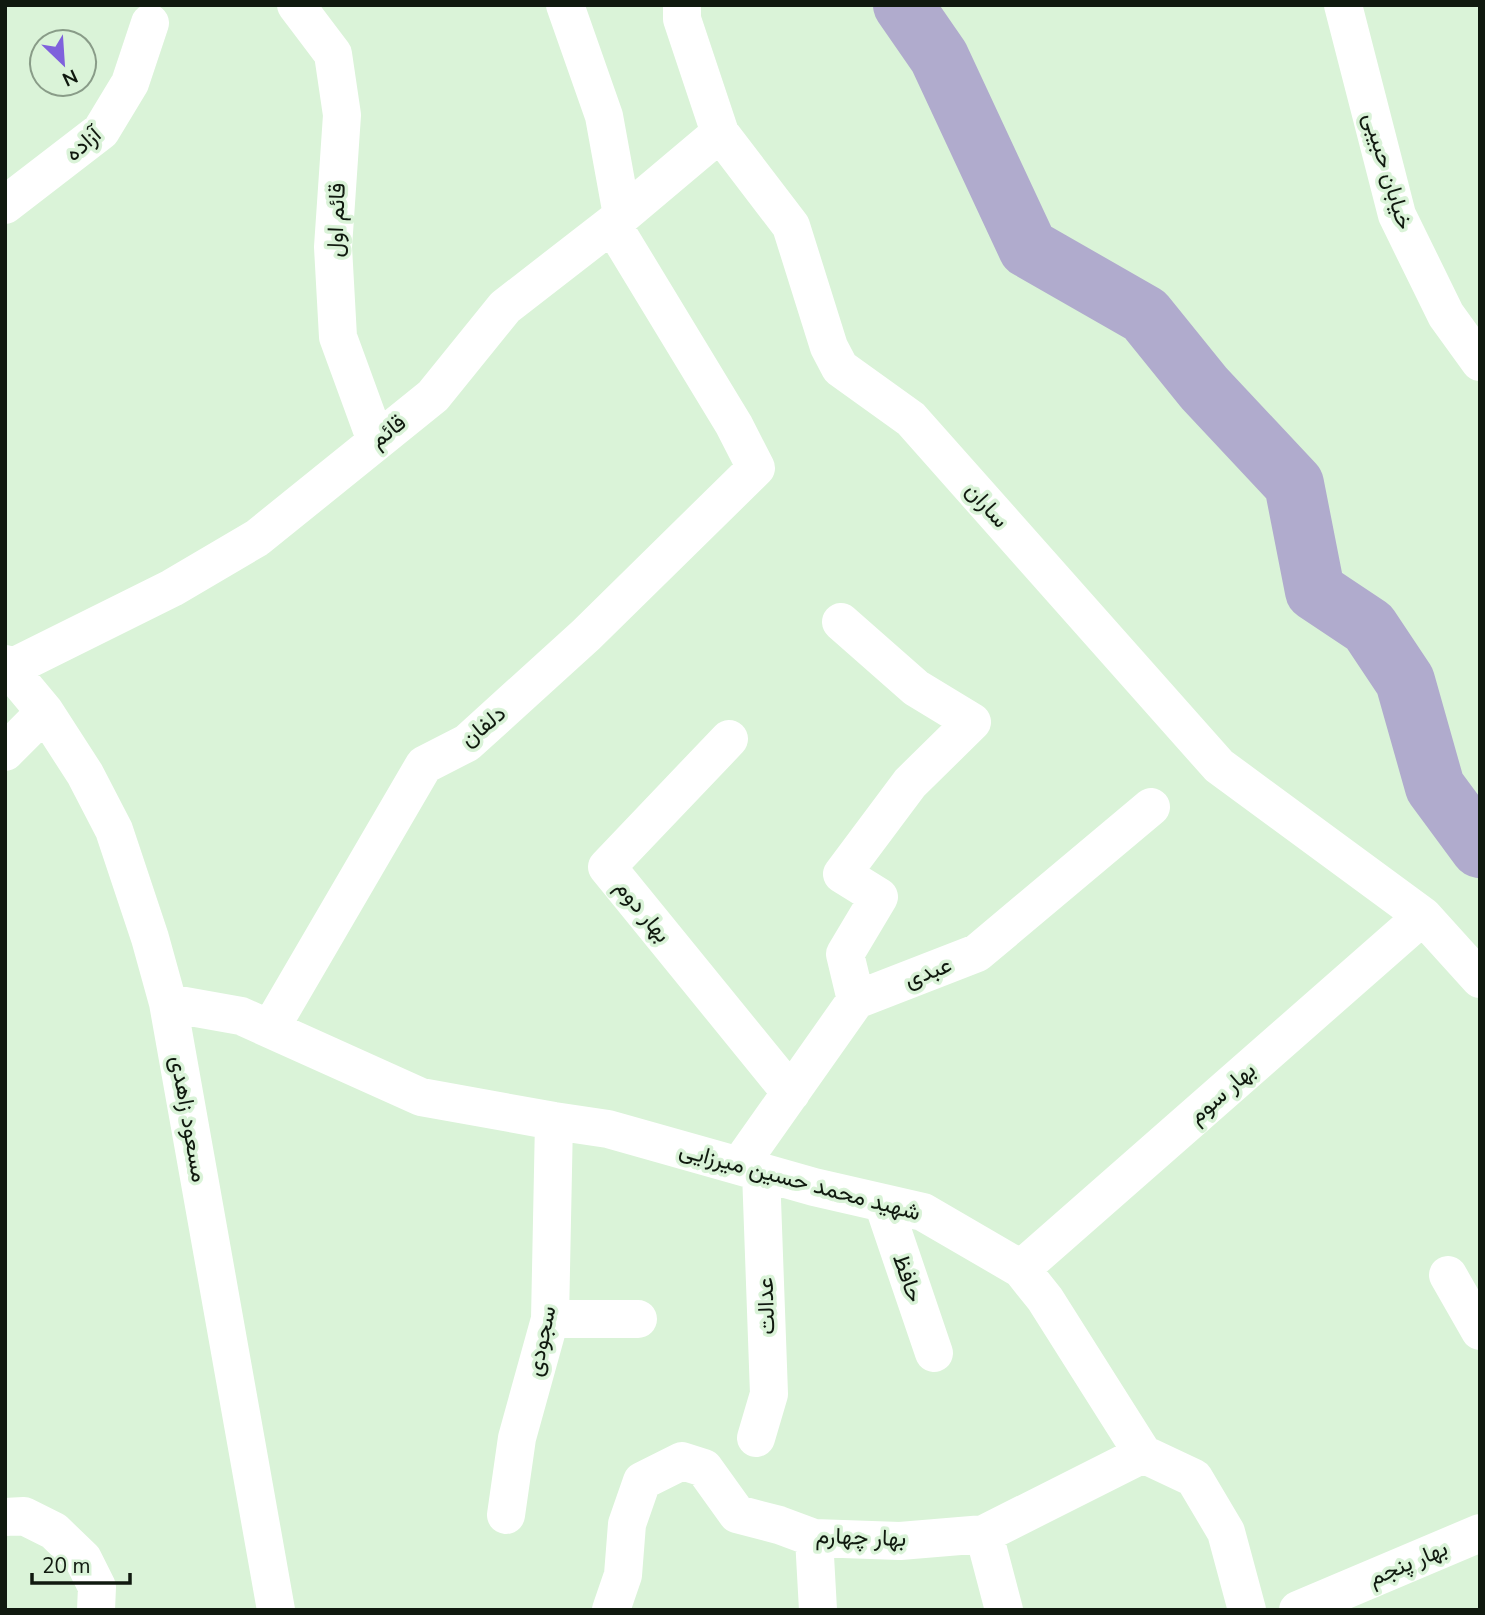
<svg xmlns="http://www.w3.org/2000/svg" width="1485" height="1615" font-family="'Nunito Sans',Vazirmatn,sans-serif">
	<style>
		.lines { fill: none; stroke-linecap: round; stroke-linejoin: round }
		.river { stroke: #b0abcd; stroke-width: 60 }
		.minor { stroke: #fff; stroke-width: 38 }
		.labels { text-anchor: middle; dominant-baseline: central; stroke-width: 7; stroke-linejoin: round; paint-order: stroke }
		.street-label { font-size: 23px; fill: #10190f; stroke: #daf3d8 }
	</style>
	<rect width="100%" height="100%" fill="#daf3d8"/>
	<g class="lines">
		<path class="river" d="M903,5L939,57L1028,248L1145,315L1204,388L1294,484L1315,591L1369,627L1405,681L1435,787L1480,848"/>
		<path class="minor" d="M296,5L333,54L342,115L333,247L338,337L376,441
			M565,5L604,116L622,215
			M682,5V19L720,133L791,226L829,347L840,368L911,419L1219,766L1423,916L1480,979
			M1343,5L1397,215L1446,315L1480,362
			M5,205L101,131L130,83L150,23
			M841,622L916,688L972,722L910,783L842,874L879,897L845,954L856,1000
			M5,664L45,712L85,774L114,830L150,938L168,1003L276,1610
			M11,668L172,588L257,538L433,396L505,307L612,224L720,133
			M729,739L607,867L791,1093
			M5,752L45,712
			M168,1003L241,1016L421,1097L554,1121L608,1129L814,1187L923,1212L1021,1269L1045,1299L1143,1454L1194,1478L1226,1532L1247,1610
			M270,1029L424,765L467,743L586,635L756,468L734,425L612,224
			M739,1166L856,1000L977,953L1151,807
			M883,1203L934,1353
			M1021,1269L1423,916
			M1448,1275L1480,1331
			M550,1319H638
			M756,1438L769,1394L761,1172
			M506,1515L517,1438L550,1319L554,1121
			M5,1517L24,1516L54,1531L83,1559L97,1587L96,1610
			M984,1534L1004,1610
			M814,1538L818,1610
			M611,1610L623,1575L627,1524L642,1481L682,1461L704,1468L737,1514L779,1525L814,1538L900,1541L984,1534L1143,1454
			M1298,1610L1480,1533"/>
	</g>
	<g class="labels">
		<g class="street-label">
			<text transform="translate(83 144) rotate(-41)">آزاده</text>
			<text transform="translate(1388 171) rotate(73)">خیابان حبیبی</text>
			<text transform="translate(336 220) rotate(-88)">قائم اول</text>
			<text transform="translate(388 431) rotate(-38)">قائم</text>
			<text transform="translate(987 505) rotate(48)">ساران</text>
			<text transform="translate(483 726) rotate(-39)">دلفان</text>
			<text transform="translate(643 911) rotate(51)">بهار دوم</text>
			<text transform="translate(928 972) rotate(-21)">عبدی</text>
			<text transform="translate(1222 1093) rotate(-41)">بهار سوم</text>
			<text transform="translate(189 1119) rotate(80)">مسعود زاهدی</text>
			<text transform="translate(800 1181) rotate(15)">شهید محمد حسین میرزایی</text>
			<text transform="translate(908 1278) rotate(71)">حافظ</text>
			<text transform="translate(766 1306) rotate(-92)">عدالت</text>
			<text transform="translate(541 1341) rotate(-78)">سجودی</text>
			<text transform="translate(861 1537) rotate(2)">بهار چهارم</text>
			<text transform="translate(1408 1563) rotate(-23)">بهار پنجم</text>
		</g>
	</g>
	<rect width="1485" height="1615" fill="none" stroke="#10190f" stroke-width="14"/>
	<g transform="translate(63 63) rotate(155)"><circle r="33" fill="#daf3d8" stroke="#899c88" stroke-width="2"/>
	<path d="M0-5L12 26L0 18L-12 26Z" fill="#7f61dc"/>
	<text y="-10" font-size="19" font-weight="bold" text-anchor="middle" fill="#10190f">N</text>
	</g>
	<path d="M32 1573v10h98v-10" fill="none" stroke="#10190f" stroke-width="3.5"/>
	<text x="42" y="1573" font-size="21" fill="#10190f" stroke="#daf3d8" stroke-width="5" paint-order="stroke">20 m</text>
</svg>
